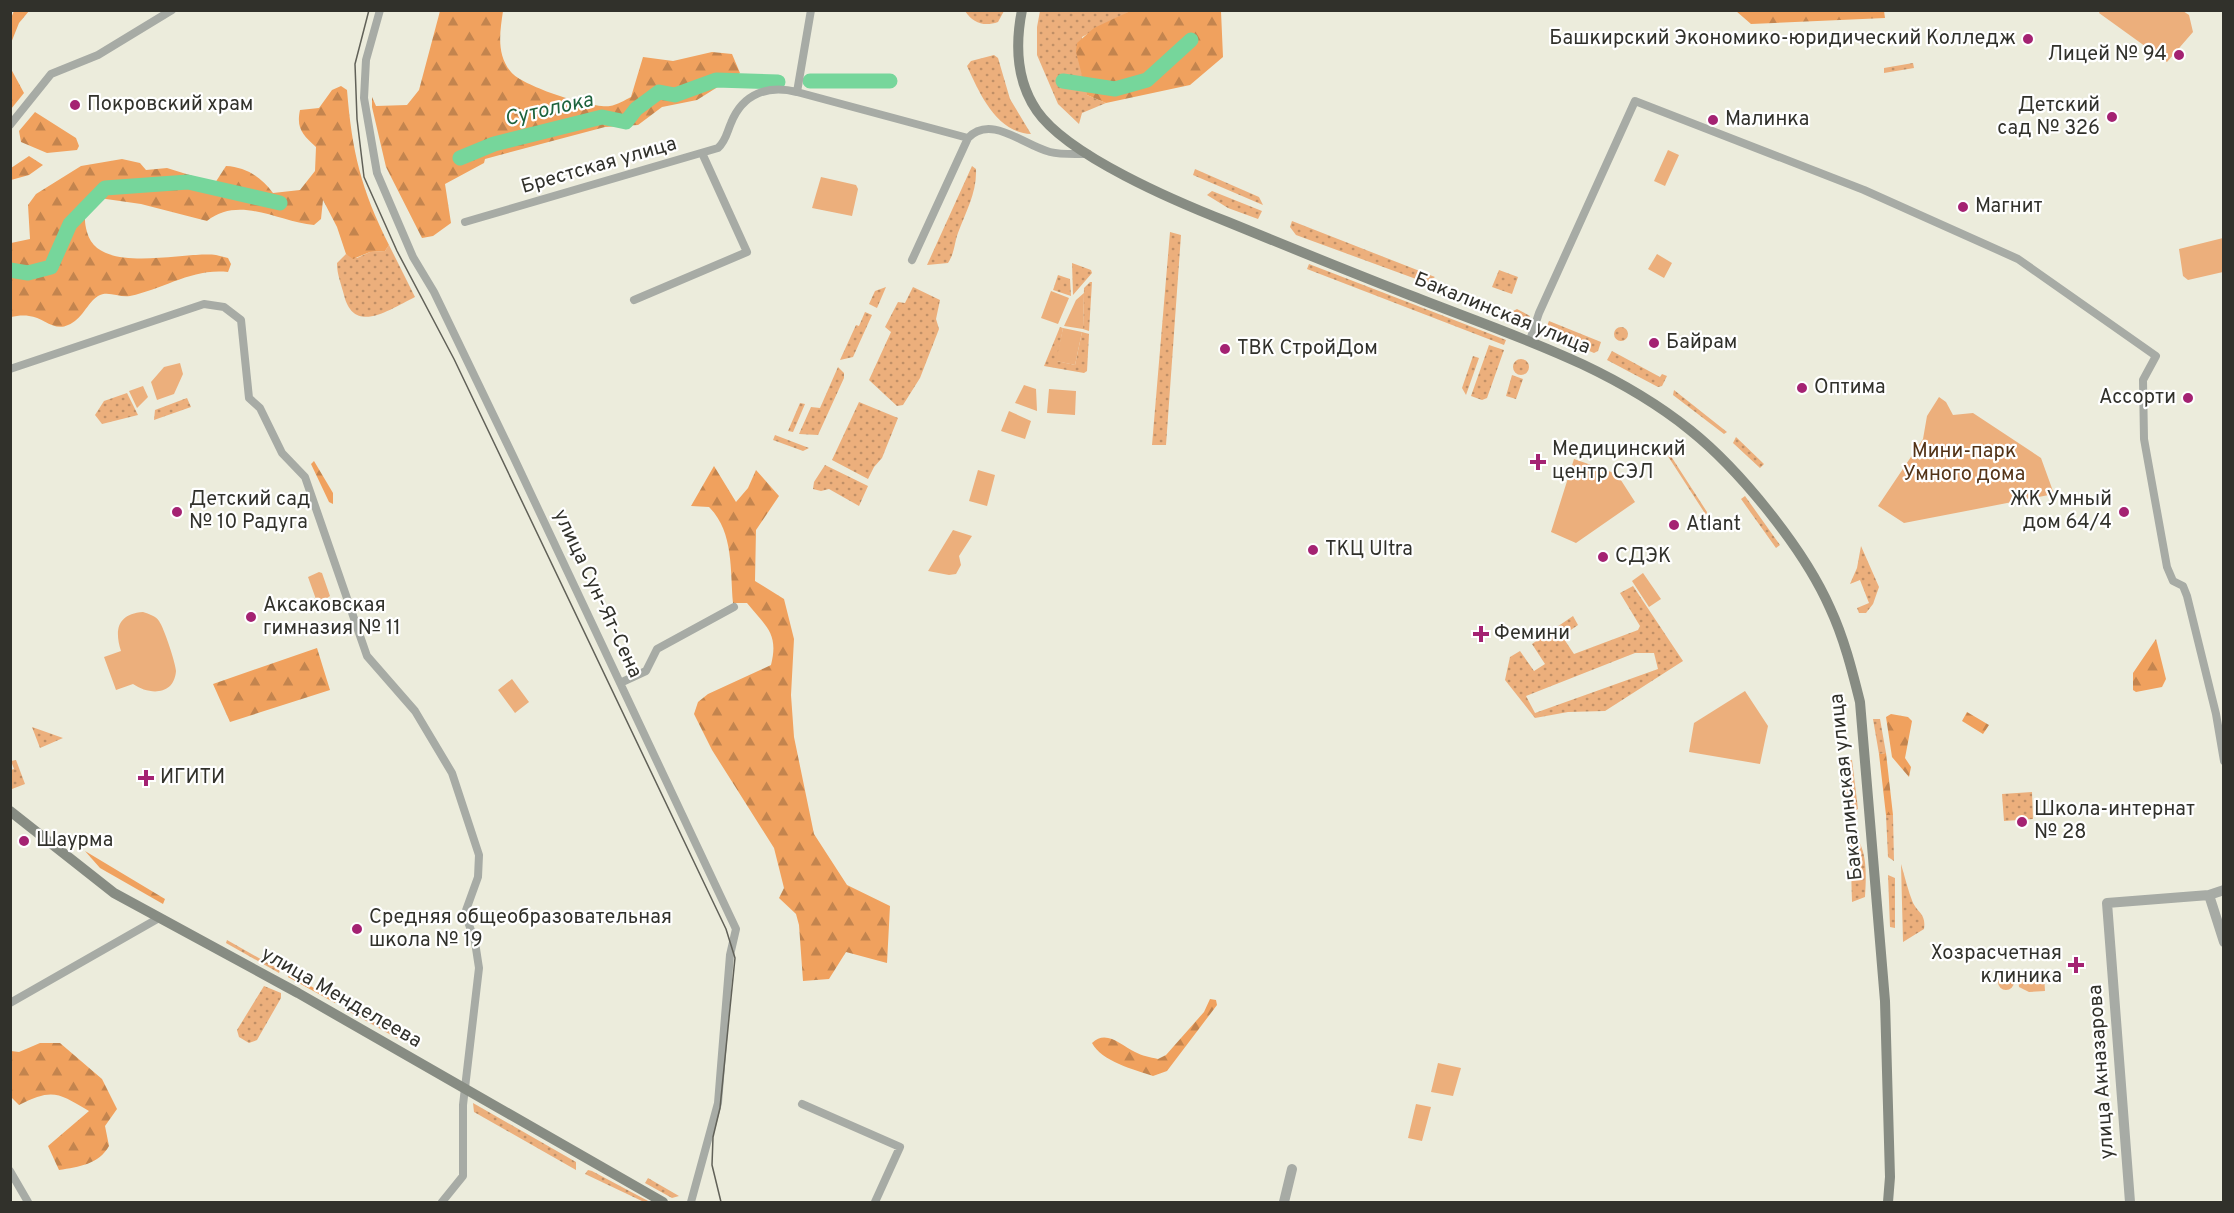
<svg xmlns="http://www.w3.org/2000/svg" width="2234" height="1213" font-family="Overpass,sans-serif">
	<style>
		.grass { fill: url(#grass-dots); fill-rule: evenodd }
		.forest { fill: url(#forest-firs) }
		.green { fill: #ecaf7c }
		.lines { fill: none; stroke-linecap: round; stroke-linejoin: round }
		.river { stroke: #76d69b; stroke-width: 15 }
		.minor { stroke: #a7aba5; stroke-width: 8 }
		.tertiary { stroke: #a7aba5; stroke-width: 10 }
		.secondary { stroke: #878c83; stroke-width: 10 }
		.tram { stroke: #616158; stroke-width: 1.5 }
		.poi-dot { fill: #a42272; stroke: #fff; stroke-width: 2 }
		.labels { text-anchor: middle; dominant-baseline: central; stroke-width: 4.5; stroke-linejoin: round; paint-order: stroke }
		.poi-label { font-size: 20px; fill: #31312b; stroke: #fff; text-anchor: start }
		.street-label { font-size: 20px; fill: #31312b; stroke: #fff }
		.park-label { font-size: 20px; fill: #533317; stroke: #fff }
		.water-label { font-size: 21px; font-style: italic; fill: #1e633d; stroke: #fff }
	</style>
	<defs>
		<pattern id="grass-dots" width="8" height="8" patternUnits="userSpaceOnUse" patternTransform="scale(1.5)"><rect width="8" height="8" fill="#ecaf7c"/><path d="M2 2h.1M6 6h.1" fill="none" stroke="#c08f66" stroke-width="1.8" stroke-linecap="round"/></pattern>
		<pattern id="forest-firs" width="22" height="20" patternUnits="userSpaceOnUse" patternTransform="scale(1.5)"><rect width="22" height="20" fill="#f0a15e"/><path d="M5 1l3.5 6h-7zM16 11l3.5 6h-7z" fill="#c3844e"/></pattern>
	</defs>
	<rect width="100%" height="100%" fill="#ececdc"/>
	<path class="grass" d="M965,11H1004L998,22C984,27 973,23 965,11Z
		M1040,11H1130L1082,37L1087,95L1106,103L1082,113L1079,124L1058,104L1037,55V27Z
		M994,55L998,58L1010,99L1031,134C996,132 980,94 967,66L971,61Z
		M1913,63L1914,68L1884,73V68Z
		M972,166L976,169C977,193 966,211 958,233C954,244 955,252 948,263L927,265Z
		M1195,169L1259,197L1263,205L1193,175Z
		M1212,191L1262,211L1258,219L1228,208L1207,195Z
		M1292,221L1435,277L1427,283L1296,235L1290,227Z
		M1170,232L1181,235L1166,445H1152Z
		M389,245L415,297C390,309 354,336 344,295C341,283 337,275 337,263L346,254L357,258L370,252L385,251Z
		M1072,263L1091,270L1092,273L1073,295Z
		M1309,264L1506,340L1504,345L1307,269Z
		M1499,270L1518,277L1512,294L1492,287Z
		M1058,275L1070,279L1071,296L1053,290Z
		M1090,282H1092L1089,331L1083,329L1084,288Z
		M886,287L877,308L869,304L875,291Z
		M913,287L940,300L936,319L939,329L920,378L903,405L897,406L869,380L891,332L885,327L898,302L905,303Z
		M1517,309L1530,316L1524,323L1518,322L1511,312Z
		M865,312L872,315L853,357L840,360L856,325L859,326Z
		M1549,321L1601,342L1598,351L1594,353L1547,333L1545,331Z
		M1614 334a7 7 0 1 1 14 0a7 7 0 1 1-14 0Z
		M1060,327L1063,328L1057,361L1075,365L1082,332L1089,334L1087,371L1084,373L1044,366Z
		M1489,345L1504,350L1487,398L1482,400L1471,396Z
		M1612,351L1660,377L1662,374L1667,376L1662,386L1658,387L1607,360Z
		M1473,356L1479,358L1466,395L1462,388Z
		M1513 367a8 8 0 1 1 16 0a8 8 0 1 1-16 0Z
		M838,367L844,373V378L818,435L799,434L811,407L820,408Z
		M1512,375L1523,379L1516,399L1506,396Z
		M1674,390L1727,432L1724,434L1673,395Z
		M127,393L138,415L102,424L95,415L104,401Z
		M187,398L191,407L154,420L155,410Z
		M859,402L898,418L882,458L874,467L868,479L832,460Z
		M800,403L805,404L793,432L788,431Z
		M775,435L809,448L803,451L773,440Z
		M1736,437L1764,464L1760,468L1733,443Z
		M1662,447H1665L1707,512L1706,515Z
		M825,465L868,486L859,506L829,489L821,491L813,489L814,482Z
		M1745,496L1780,545L1776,548L1741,499Z
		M1861,546L1879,587L1873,604L1866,613H1859L1857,608L1869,603L1860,580L1850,584L1857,568Z
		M1633,586L1683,661L1605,711L1568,712L1535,718L1505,680L1510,657L1520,651L1534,671L1545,664L1532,644L1573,616L1578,625L1562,636L1574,654L1638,630L1640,626L1620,593ZM1635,653H1654L1658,669L1535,713L1526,696Z
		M1873,719H1880L1886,753L1879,754Z
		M32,727L63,738L40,748Z
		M16,760L25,784L12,789L11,770L14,769L11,761Z
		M1852,760L1858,809L1846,814L1845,762Z
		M2032,792L2033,819L2004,821L2002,794Z
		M1886,815H1893L1894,861L1888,857Z
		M1850,833C1869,843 1866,879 1865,897L1852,902Z
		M1901,864C1905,877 1908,891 1913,903C1919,914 1926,914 1924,929L1903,942Z
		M1888,875L1895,878V928L1890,927Z
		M227,940L280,970L279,973L226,943Z
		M264,986L281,993V998L257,1040L249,1043L239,1037L237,1030Z
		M345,1005L401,1038L400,1040L343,1008Z
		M473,1103L576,1162V1170L474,1112Z
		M588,1170L592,1171L650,1202H644L585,1174Z
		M648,1178L679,1196L672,1198L645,1183Z"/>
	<path class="forest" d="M14,11H29L19,23L11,43V18Z
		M440,11H503C500,32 496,54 511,72C522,86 592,109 610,106C617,105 625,100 631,97L643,57L673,61L712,52L732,54L740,73L697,100L662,107L638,125L605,127L485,159L484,163L445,184L451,223L433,236L422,238L386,167L372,107V97L376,106L407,105L419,90Z
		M1130,11H1221L1223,57L1190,85L1106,103L1087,95L1076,52L1077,43L1094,28Z
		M1736,11H1884L1885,18L1751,24Z
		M10,67L24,93L11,109H10Z
		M341,86L347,90C352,152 361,189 389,245L385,251L370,252L353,259L346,254L337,227L323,200L321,219L314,225C278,222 240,195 207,221L141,204L92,197C85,211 83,218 87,232C98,276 184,251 216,255L228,258L231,264L228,272C192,268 164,289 130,296C119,298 108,290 98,296C87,303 82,320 68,325C54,332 43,317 29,316C23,315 16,316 11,317V243L30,239L28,205L36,194L81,166L122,159L140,163L146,170L167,168L215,183L226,166C246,167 261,177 273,193L300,190L315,171L316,147C303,135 296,129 300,110L319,108L332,90Z
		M35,112L76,138L79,146L77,150L47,153L21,142L19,131Z
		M29,156L43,165L29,175L11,180V168Z
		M314,461L333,493V504L329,502L311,464Z
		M714,466L736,502L748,488L756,470L779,496L756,530L755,581L784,599L794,639L791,695L794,737L814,834L847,885L890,906L887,963L846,952L829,979L803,981L799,925L796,914L779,898L784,888L774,848L712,750L694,714L698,702L708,694L771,665C779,633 766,627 747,603H733C730,570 734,532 709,507L691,506Z
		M2156,639L2166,679L2162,687L2136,692L2133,690V673Z
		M317,648L330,690L230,722L213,684Z
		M1967,712L1989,725L1983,734L1962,721Z
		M1891,714L1908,717L1912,721L1905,758L1911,767L1909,777L1892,757L1886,717Z
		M1886,753L1893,815H1886L1879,754Z
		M85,851L165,899L163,904L100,868Z
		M290,974L336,1001L335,1003L288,977Z
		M1210,999L1216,1000L1217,1005L1167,1071L1153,1076C1135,1070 1101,1061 1092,1043C1106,1029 1121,1045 1135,1052C1142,1056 1150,1057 1158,1059L1166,1055L1204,1012Z
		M40,1043H60L102,1079L117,1109L105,1126L109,1146C99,1164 79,1167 59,1170L48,1146L89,1111C58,1093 53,1088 19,1105L11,1097V1051L19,1052Z"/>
	<path class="green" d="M2100,11H2183L2189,15L2193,32L2167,62L2099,13Z
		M1668,150L1679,155L1665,186L1654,181Z
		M821,177L856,185L858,189L852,216L812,208Z
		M2223,238V272L2188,280L2183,276L2179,249Z
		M1657,254L1672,263L1664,278L1648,269Z
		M1051,291L1069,298L1058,324L1041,318Z
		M1084,293L1083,329L1064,326L1076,300Z
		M1063,328L1082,332L1075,365L1056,361Z
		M180,363L183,374L174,394L157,400L151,382L164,367Z
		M1024,385L1036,389L1037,411L1015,403Z
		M143,386L148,397L137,408L129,391Z
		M1049,389L1076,391L1075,415L1047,413Z
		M1939,397L1946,402L1953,415L1973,413L2041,458L2054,494L1904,523L1878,506L1923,439L1927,416Z
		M1009,411L1031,421L1025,439L1001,431Z
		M1574,459L1617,474L1635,502L1576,543L1551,532Z
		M978,470L995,475L987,506L969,501Z
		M953,530L972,536L959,556L961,565L956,574L949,575L928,571Z
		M319,572L322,573L330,596L320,603L317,602L308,577Z
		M1643,573L1661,599L1649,607L1632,581Z
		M143,612C149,614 156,616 159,621C164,628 176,664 176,671C174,696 149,695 133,684L116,690L104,657L121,651C114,629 118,614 143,612Z
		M512,679L529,702L515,713L498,690Z
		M1745,691L1768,726L1760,764L1689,752L1694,723Z
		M1998 982a8 8 0 1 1 16 0a8 8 0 1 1-16 0Z
		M2044,976L2045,991L2029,992L2019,987L2018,977Z
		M1438,1063L1461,1068L1453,1096L1431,1092Z
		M1416,1104L1431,1107L1422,1141L1408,1138Z"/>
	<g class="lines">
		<path class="river" d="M810,81H890
			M1063,81L1115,89L1147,80L1191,40
			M460,158L494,144L602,117L626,122L636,109L659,92L675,95L716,80L778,82
			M10,270L28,273L51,267L70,224L105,188L188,182L280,203"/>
		<path class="minor" d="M380,10L366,60L364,98L377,173L413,257L434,292L514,458L736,929L730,955L718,1103L691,1202
			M797,92L968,138
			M10,125L51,74L98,55L172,10
			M465,222L718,148C726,141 727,132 731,123C743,93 768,85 797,92L811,10
			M912,260L968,138C991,114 1023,145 1050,152C1062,155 1075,154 1088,154
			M634,300L747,252L702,153
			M1530,340L1539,313L1635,101L1864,190L2018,259L2156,356L2143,380L2144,439L2167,567L2173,581L2183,586L2187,596L2216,714L2224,761
			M10,369L204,304L224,307L241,320L249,398L260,408L282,453L305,477L367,656L415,711L452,773L479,855L478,877L465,913L475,942L479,968L463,1105V1176L442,1202
			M620,683L646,671L657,649L734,607
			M10,1003L159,918
			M802,1104L900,1147L875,1202
			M10,1171L28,1202"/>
		<path class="tertiary" d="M2209,895L2224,942
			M1284,1202L1292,1169
			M2130,1202L2107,903L2209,895L2224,890"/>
		<path class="secondary" d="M1022,10C1015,45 1017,82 1037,111C1068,156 1177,202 1228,222C1289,247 1350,272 1412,296C1508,334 1608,364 1690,430C1740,470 1804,549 1830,608C1844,638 1852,670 1860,702L1885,1001L1890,1177L1888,1202
			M10,811L114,893L298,993L663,1202"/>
		<path class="tram" d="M369,10L355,64L357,119L364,177L397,251L454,359L726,929L735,958L720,1108L713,1137L712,1165L721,1202"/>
	</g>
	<g class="poi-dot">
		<circle cx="2028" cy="39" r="6"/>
		<circle cx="2179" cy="55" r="6"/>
		<circle cx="75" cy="105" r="6"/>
		<circle cx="2112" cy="117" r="6"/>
		<circle cx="1713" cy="120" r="6"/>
		<circle cx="1963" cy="207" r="6"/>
		<circle cx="1654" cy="343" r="6"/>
		<circle cx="1225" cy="349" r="6"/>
		<circle cx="1802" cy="388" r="6"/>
		<circle cx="2188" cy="398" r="6"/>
		<path d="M1535 453h6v6h6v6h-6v6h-6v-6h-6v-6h6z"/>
		<circle cx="177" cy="512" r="6"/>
		<circle cx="2124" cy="512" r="6"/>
		<circle cx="1674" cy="525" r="6"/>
		<circle cx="1313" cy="550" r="6"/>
		<circle cx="1603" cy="557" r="6"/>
		<circle cx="251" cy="617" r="6"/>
		<path d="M1478 625h6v6h6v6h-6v6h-6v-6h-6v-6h6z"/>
		<path d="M143 769h6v6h6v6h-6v6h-6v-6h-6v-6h6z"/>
		<circle cx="2022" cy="822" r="6"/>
		<circle cx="24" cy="841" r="6"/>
		<circle cx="357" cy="929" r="6"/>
		<path d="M2073 956h6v6h6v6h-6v6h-6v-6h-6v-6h6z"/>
	</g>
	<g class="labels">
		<g class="poi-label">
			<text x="2016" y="39" text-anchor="end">Башкирский Экономико-юридический Колледж</text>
			<text x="2167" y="55" text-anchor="end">Лицей № 94</text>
			<text x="87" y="105">Покровский храм</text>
			<text x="2100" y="106" text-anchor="end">Детский<tspan x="2100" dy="23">сад № 326</tspan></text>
			<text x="1725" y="120">Малинка</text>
			<text x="1975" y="207">Магнит</text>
			<text x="1666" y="343">Байрам</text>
			<text x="1237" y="349">ТВК СтройДом</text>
			<text x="1814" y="388">Оптима</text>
			<text x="2176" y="398" text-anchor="end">Ассорти</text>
			<text x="1552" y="450">Медицинский<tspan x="1552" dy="23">центр СЭЛ</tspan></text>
			<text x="189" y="500">Детский сад<tspan x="189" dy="23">№ 10 Радуга</tspan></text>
			<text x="2112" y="500" text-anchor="end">ЖК Умный<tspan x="2112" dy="23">дом 64/4</tspan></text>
			<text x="1686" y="525">Atlant</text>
			<text x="1325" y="550">ТКЦ Ultra</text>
			<text x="1615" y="557">СДЭК</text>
			<text x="263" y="606">Аксаковская<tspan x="263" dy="23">гимназия № 11</tspan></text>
			<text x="1494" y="634">Фемини</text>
			<text x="160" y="778">ИГИТИ</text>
			<text x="2034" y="810">Школа-интернат<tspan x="2034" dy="23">№ 28</tspan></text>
			<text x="36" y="841">Шаурма</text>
			<text x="369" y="918">Средняя общеобразовательная<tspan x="369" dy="23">школа № 19</tspan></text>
			<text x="2062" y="954" text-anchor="end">Хозрасчетная<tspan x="2062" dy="23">клиника</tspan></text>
		</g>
		<g class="street-label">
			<text transform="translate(599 166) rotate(-16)">Брестская улица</text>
			<text transform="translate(1502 314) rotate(22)">Бакалинская улица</text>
			<text transform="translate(597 594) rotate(65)">улица Сун-Ят-Сена</text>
			<text transform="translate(1847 787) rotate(-96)">Бакалинская улица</text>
			<text transform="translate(341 998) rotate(30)">улица Менделеева</text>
			<text transform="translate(2102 1072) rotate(-94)">улица Акназарова</text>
		</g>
		<g class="park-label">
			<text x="1964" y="452">Мини-парк<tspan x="1964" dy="23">Умного дома</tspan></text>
		</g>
		<g class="water-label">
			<text transform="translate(549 110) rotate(-13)">Сутолока</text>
		</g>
	</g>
	<rect width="2234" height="1213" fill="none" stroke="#31312b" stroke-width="24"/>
</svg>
